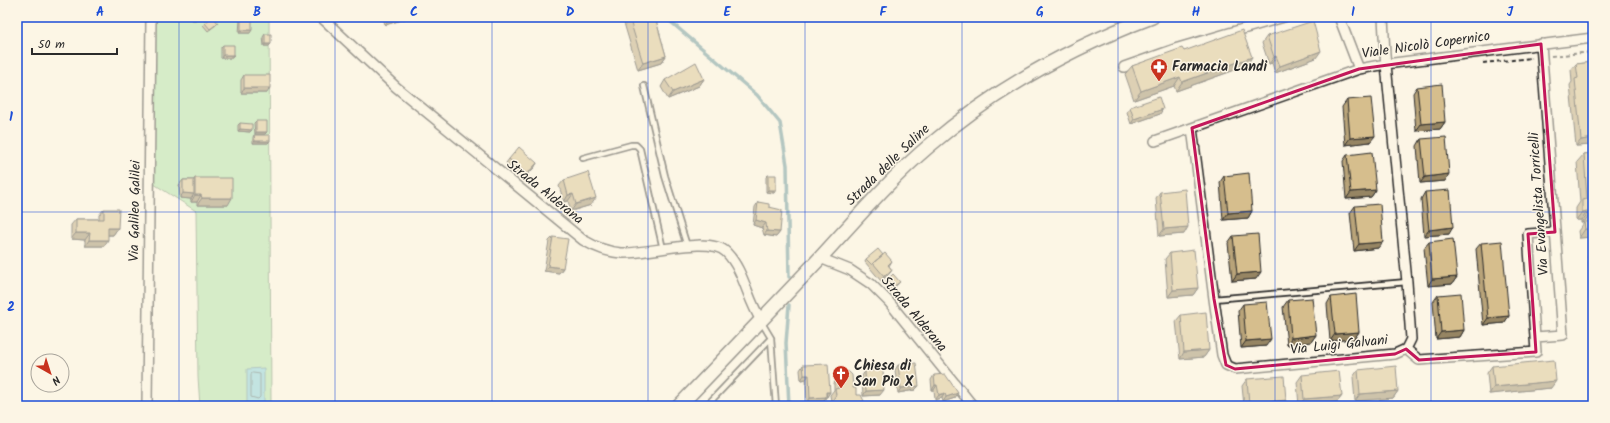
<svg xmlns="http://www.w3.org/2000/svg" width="1610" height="423" font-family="Kalam,sans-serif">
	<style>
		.green { fill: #a9e0a4; stroke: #6a8668 }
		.water { fill: #7ecedb; stroke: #5d8d95 }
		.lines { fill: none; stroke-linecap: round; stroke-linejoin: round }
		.shore { stroke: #4c6c71; stroke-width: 1 }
		.stream { stroke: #5d8d95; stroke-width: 3.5 }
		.lane-casing { stroke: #2b2b2b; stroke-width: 8 }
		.street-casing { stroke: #2b2b2b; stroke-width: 12 }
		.secondary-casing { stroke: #2b2b2b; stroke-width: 16 }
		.path { stroke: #2b2b2b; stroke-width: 2; stroke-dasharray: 4 3; stroke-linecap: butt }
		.lane { stroke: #fcf5e5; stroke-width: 4.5 }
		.street { stroke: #fcf5e5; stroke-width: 9 }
		.secondary { stroke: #fcf5e5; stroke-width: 13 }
		.wall { fill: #b8a379; stroke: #2b2b2b }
		.shaded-wall { fill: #968563; stroke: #2b2b2b }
		.building { fill: #d6be8d; stroke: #2b2b2b }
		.marked { fill: none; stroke: #c2185b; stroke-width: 3; stroke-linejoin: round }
		.grid { fill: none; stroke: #1d4ed8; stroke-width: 1; stroke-opacity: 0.55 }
		.labels { text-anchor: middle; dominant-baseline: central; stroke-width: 3; stroke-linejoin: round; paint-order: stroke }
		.street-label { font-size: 14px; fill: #2b2b2b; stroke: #fcf5e5 }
		.poi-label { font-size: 14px; font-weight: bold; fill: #2b2b2b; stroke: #fcf5e5; text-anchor: start }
		.neatline { fill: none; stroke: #1d4ed8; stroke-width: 1.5 }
		.grid-label { font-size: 13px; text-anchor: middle; font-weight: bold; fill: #1d4ed8 }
	</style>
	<rect width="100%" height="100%" fill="#fcf5e5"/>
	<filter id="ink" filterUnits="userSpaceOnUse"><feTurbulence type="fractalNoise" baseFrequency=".025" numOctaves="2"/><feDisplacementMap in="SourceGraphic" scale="8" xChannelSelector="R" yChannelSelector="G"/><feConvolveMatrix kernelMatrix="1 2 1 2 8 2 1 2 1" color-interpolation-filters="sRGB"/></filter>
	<g filter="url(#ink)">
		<path class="green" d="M152,17H269L271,406H200L198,377L196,211L154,184L151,60Z"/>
		<path class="water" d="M264,368V403H247V369Z"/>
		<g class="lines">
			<path class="shore" d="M253,373L260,374V397L258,399L251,397V374Z"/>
			<path class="stream" d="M665,17L757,95L780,123L787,165L789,277
				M789,406L786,343L789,305"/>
			<g class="lane-casing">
				<path id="lane" d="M644,86L665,176L687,246
					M583,158L631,145H636L640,149L663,249
					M1214,299L1407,282
					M762,323L771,338L776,406
					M709,406L708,404L771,338"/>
			</g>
			<g class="street-casing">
				<path id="street" d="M321,17L396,87L583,240C595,247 607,252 621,253C645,255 709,235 726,252C744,270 747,299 761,320
					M1339,17L1359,69
					M1124,67L1178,48L1284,17
					M1192,128L1214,299L1222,355L1226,365L1235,369L1395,354L1406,349L1411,339L1407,282L1385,54L1383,17
					M1155,141L1359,69L1386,64L1593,38
					M820,258L850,270L871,284L889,302L973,406
					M1535,337L1563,335L1541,44
					M1406,349L1419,360L1536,352L1528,234L1555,232
					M147,406L151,17"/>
			</g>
			<g class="secondary-casing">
				<path id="secondary" d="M679,406C726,357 774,307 821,257C856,219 890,179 929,146C994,90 1072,47 1152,17"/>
			</g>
			<path class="path" d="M1551,56L1593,52
				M1483,63L1532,58"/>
			<use href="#lane" class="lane"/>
			<use href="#street" class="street"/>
			<use href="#secondary" class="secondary"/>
		</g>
		<path class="wall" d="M241,17L250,33H239L240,20Z
			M383,17H406L405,19L385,25Z
			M629,17H655L666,56L661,63L638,70L624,23Z
			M205,23H218L216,25L208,31L203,25Z
			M265,34L269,46H264L263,37Z
			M1267,36L1316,58L1275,73L1272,63L1269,64L1262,43Z
			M223,45L232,58H221V47Z
			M1184,51L1246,66L1176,91L1174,86L1134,100L1125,74L1132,66Z
			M1593,62V145L1576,146L1570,85L1572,82L1571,70L1576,64Z
			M244,75L267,93H241V80Z
			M704,79L699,86L668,99L661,87L665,80Z
			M1417,87L1445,122L1440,129L1416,131L1413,93Z
			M1347,100L1370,142L1345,145L1342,107Z
			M1130,107L1160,114L1131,124L1127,112Z
			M256,121L265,134H255L254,123Z
			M240,123L250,132L238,131V125Z
			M254,135L270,141L268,143H253V137Z
			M1421,139L1445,181L1420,183L1417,146Z
			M1593,153V237L1579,238L1578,231L1584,223H1581V220H1576V208L1580,202L1577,162L1584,154Z
			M1347,155L1376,190L1371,197L1346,199L1343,161Z
			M509,159L537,163L534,168L523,179L506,163Z
			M768,175L774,193L766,192V177Z
			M1224,176L1252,211L1248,218L1223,220L1220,182Z
			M195,178L228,205H197V202H191V199L180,198L179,185L183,180H194Z
			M564,180L591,205L571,211L568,201L564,202L559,186Z
			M1160,192L1184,234L1159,236L1156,198Z
			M1425,192L1449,234L1424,236L1421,199Z
			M758,202L769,207L780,232L776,237L764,235L762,228L753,225L755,207Z
			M1355,206L1378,248L1354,251L1350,213Z
			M104,209L118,228L113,235H108L104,246H85V240L71,239V225L76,219H99V215Z
			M1233,236L1256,279L1232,281L1228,243Z
			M553,237L563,268L559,273L544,271L549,241Z
			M1429,242L1457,277L1452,284L1428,286L1424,248Z
			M1481,243L1509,316L1504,323L1483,325L1476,249Z
			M1593,249V313L1588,255Z
			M1170,253L1198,288L1193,295L1168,297L1165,259Z
			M883,255L892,261L889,266L892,270L889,274L881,281L865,262L866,259Z
			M887,280L900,282L898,284L891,290L885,282Z
			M1438,295L1464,330L1460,337L1436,339L1433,302Z
			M1331,297L1359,332L1354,339L1330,341L1327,304Z
			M1288,300L1316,335L1311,342L1287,345L1283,307Z
			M1243,304L1266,346L1241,348L1238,311Z
			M1181,315L1209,350L1204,357L1180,359L1176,321Z
			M803,365L830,392L823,402L807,403L806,379L801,380L800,370Z
			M898,365L919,386L915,390L898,393L895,370Z
			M1492,366L1551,388L1489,394L1487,373Z
			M1358,370L1398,391L1393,398L1355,401L1353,377Z
			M865,371L880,395L863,396L862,376Z
			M934,375L955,398L943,402L942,398L935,400L934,390H932L931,380Z
			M1302,375L1342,396L1337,402L1299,406L1297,382Z
			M839,376L853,388L861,406H828L831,401L830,395L834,390V383Z
			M1247,379L1286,400L1282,406H1244L1242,386Z"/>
		<path class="shaded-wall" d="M194,17H207L205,20H192Z
			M400,17H406L405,19L385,25L388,20Z
			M241,30H252L250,33H239Z
			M265,44H271L269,46H264Z
			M1321,51L1316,58L1275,73L1280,66Z
			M223,55H234L232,58H221Z
			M666,56L661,63L638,70L643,63Z
			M1276,56L1272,63L1269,64L1274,57Z
			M1252,57L1246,66L1176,91L1182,82Z
			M1180,77L1174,86L1134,100L1141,91Z
			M704,79L699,86L668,99L673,92Z
			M244,88H270L267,93H241Z
			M1163,109L1160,114L1131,124L1134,119Z
			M1445,122L1440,129L1416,131L1421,124Z
			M240,129L252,130L250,132L238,131Z
			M256,132H267L265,134H255Z
			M1375,136L1370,142L1345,145L1350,138Z
			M1593,138V145L1576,146L1581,140Z
			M255,141H270L268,143H253Z
			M537,163L534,168L523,179L527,174Z
			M1449,174L1445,181L1420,183L1425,177Z
			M768,190H776L774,193L766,192Z
			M1376,190L1371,197L1346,199L1351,192Z
			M183,193L194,194L191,199L180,198Z
			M573,194L568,201L564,202L568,195Z
			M195,195H201L197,202H191Z
			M202,198H232L228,205H197Z
			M596,198L591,205L571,211L576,204Z
			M1252,211L1248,218L1223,220L1228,213Z
			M1587,211L1581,220H1576L1582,212Z
			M1587,214H1590L1584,222L1581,223Z
			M756,220L766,223L762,228L753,225Z
			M1188,227L1184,234L1159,236L1164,229Z
			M1453,227L1449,234L1424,236L1429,230Z
			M108,228H118L113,235H103Z
			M1585,229H1593V237L1579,238Z
			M767,231L780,232L776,237L764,235Z
			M76,233H90L85,240L71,239Z
			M89,240H108L104,246H85Z
			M1383,242L1378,248L1354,251L1359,244Z
			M548,266L563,268L559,273L544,271Z
			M892,270L889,274L881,281L884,276Z
			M1261,272L1256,279L1232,281L1237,274Z
			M1457,277L1452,284L1428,286L1432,279Z
			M1198,288L1193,295L1168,297L1173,290Z
			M1509,316L1504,323L1483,325L1488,318Z
			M1464,330L1460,337L1436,339L1441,332Z
			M1359,332L1354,339L1330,341L1335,334Z
			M1316,335L1311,342L1287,345L1291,338Z
			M1271,339L1266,346L1241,348L1246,341Z
			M1209,350L1204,357L1180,359L1184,352Z
			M804,375H809L806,379L801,380Z
			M1556,381L1551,388L1489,394L1494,387Z
			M935,385H937L934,390H932Z
			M919,386L915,390L898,393L901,388Z
			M884,390L880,395L863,396L866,391Z
			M1398,391L1393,398L1355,401L1360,394Z
			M826,392H830L827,397Z
			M945,393L942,398L935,400L939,395Z
			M958,393L955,398L943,402L946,397Z
			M1342,396L1337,402L1299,406L1304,399Z
			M826,397L823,402L807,403L810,398Z
			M1286,400L1282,406H1247L1249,404Z
			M862,403L861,406H855L856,405Z"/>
		<path class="building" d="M212,17H213L218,23L210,29L205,23Z
			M241,17H252V30H241Z
			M387,17H400L388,20Z
			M629,17H655L666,56L643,63Z
			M1313,21L1321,51L1280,66L1276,56L1274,57L1267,36Z
			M1242,30L1252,57L1182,82L1180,77L1141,91L1132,66L1182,48L1184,51Z
			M265,34H271V44H265Z
			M223,45H234V55H223Z
			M696,62L704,79L673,92L665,80Z
			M1593,62V138L1581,140L1575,79L1578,78L1576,64Z
			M244,75H270V88H244Z
			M1442,84L1445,122L1421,124L1417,87Z
			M1159,97L1163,109L1134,119L1130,107Z
			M1371,98L1375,136L1350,138L1347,100Z
			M256,121H267V132H256Z
			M240,123L252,124V130L240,129Z
			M254,135H270V141H255Z
			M1446,137L1449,174L1425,177L1421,139Z
			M519,147L537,163L527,174L509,159Z
			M1372,152L1376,190L1351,192L1347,155Z
			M1593,153V229H1585L1584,222H1590V214H1587V211L1582,212V200L1587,199L1584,154Z
			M588,172L596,198L576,204L573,194L568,195L564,180Z
			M1249,173L1252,211L1228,213L1224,176Z
			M768,175H776V190H768Z
			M195,178H232V198H202L201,195H195Z
			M183,180H194V194L183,193Z
			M1185,189L1188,227L1164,229L1160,192Z
			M1450,190L1453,227L1429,230L1425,192Z
			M758,202L769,204V207L782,210L780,232L767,231L766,223L756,220Z
			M1380,204L1383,242L1359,244L1355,206Z
			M104,209H119L118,228H108V240H89L90,233H76V219H104Z
			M1258,234L1261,272L1237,274L1233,236Z
			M553,237L568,239L563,268L548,266Z
			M1453,239L1457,277L1432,279L1429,242Z
			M1502,241L1509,316L1488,318L1481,243Z
			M878,249L883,255L873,263L872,265L866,259Z
			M1194,250L1198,288L1173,290L1170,253Z
			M885,253L892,261L888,265L892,270L884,276L873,263Z
			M893,274L900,282L893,287L887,280Z
			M1461,293L1464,330L1441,332L1438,295Z
			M1356,294L1359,332L1335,334L1331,297Z
			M1312,298L1316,335L1291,338L1288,300Z
			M1267,302L1271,339L1246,341L1243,304Z
			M1206,312L1209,350L1184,352L1181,315Z
			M1554,360L1556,381L1494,387L1492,366Z
			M916,363L919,386L901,388L898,365Z
			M828,364L830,392H826V397L810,398L809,375H804L803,365Z
			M1396,366L1398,391L1360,394L1358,370Z
			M883,370L884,390L866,391L865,371Z
			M845,371L849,372L852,375L853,388H856V395H861L864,401L862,403L856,405V406H835L832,401L836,395L835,389L839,388V376Z
			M1339,371L1342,396L1304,399L1302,375Z
			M945,374L958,393L946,397L945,393L939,395L937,385H935L934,375Z
			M1284,376L1286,400L1249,404L1247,379Z
			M948,404L949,406H936Z
			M1437,405V406H1414Z"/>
	</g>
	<path d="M0 0H1610V423H0ZM1541,44L1555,232L1528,234L1536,352L1419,360L1406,349L1395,354L1235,369L1226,365L1214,299L1192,128L1359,69Z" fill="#fcf5e5" fill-opacity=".55" fill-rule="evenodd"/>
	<path class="marked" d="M1541,44L1555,232L1528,234L1536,352L1419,360L1406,349L1395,354L1235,369L1226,365L1214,299L1192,128L1359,69Z"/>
	<path class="grid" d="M179,17V406M335,17V406M492,17V406M648,17V406M805,17V406M962,17V406M1118,17V406M1275,17V406M1431,17V406M17,212H1593"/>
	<defs>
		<g id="pharmacy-pin" transform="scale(0.9)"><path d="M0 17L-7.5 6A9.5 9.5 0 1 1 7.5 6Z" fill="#c8321e" stroke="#fcf5e5"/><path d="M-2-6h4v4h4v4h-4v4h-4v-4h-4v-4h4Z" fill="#fff"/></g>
		<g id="church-pin" transform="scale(0.9)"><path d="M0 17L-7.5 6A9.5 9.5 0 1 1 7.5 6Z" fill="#c8321e" stroke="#fcf5e5"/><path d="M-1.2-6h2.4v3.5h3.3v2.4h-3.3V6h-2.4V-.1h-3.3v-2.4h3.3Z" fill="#fff"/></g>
	</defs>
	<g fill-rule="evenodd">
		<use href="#pharmacy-pin" x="1159" y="67"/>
		<use href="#church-pin" x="841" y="374"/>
	</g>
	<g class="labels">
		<g class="street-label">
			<text transform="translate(1426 45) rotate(-8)">Viale Nicolò Copernico</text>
			<text transform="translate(888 165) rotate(-44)">Strada delle Saline</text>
			<text transform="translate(545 192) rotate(39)">Strada Alderana</text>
			<text transform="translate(1539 204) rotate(-94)">Via Evangelista Torricelli</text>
			<text transform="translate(135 211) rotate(-89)">Via Galileo Galilei</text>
			<text transform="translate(914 314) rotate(50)">Strada Alderana</text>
			<text transform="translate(1339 345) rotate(-6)">Via Luigi Galvani</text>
		</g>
		<g class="poi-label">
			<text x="1172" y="67">Farmacia Landi</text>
			<text x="854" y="366">Chiesa di<tspan x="854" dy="16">San Pio X</tspan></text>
		</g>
	</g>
	<rect width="1610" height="423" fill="none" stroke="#fcf5e5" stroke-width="44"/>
	<g transform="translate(50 373) rotate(141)"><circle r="19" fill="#fcf5e5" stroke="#a8a49b"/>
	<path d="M0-3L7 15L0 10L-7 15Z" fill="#c8321e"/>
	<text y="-6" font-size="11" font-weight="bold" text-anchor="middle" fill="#2b2b2b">N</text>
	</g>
	<path d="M32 48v6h85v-6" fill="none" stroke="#2b2b2b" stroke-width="2"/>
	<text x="38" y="48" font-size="12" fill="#2b2b2b" stroke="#fcf5e5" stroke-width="3" paint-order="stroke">50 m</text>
	<rect x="22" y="22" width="1566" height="379" class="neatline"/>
	<g class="grid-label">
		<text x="100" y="16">A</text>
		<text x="257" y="16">B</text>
		<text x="414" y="16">C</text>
		<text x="570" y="16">D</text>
		<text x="727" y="16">E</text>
		<text x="883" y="16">F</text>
		<text x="1040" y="16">G</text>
		<text x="1196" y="16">H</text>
		<text x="1353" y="16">I</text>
		<text x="1510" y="16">J</text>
		<text x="11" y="121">1</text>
		<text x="11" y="311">2</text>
	</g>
</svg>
